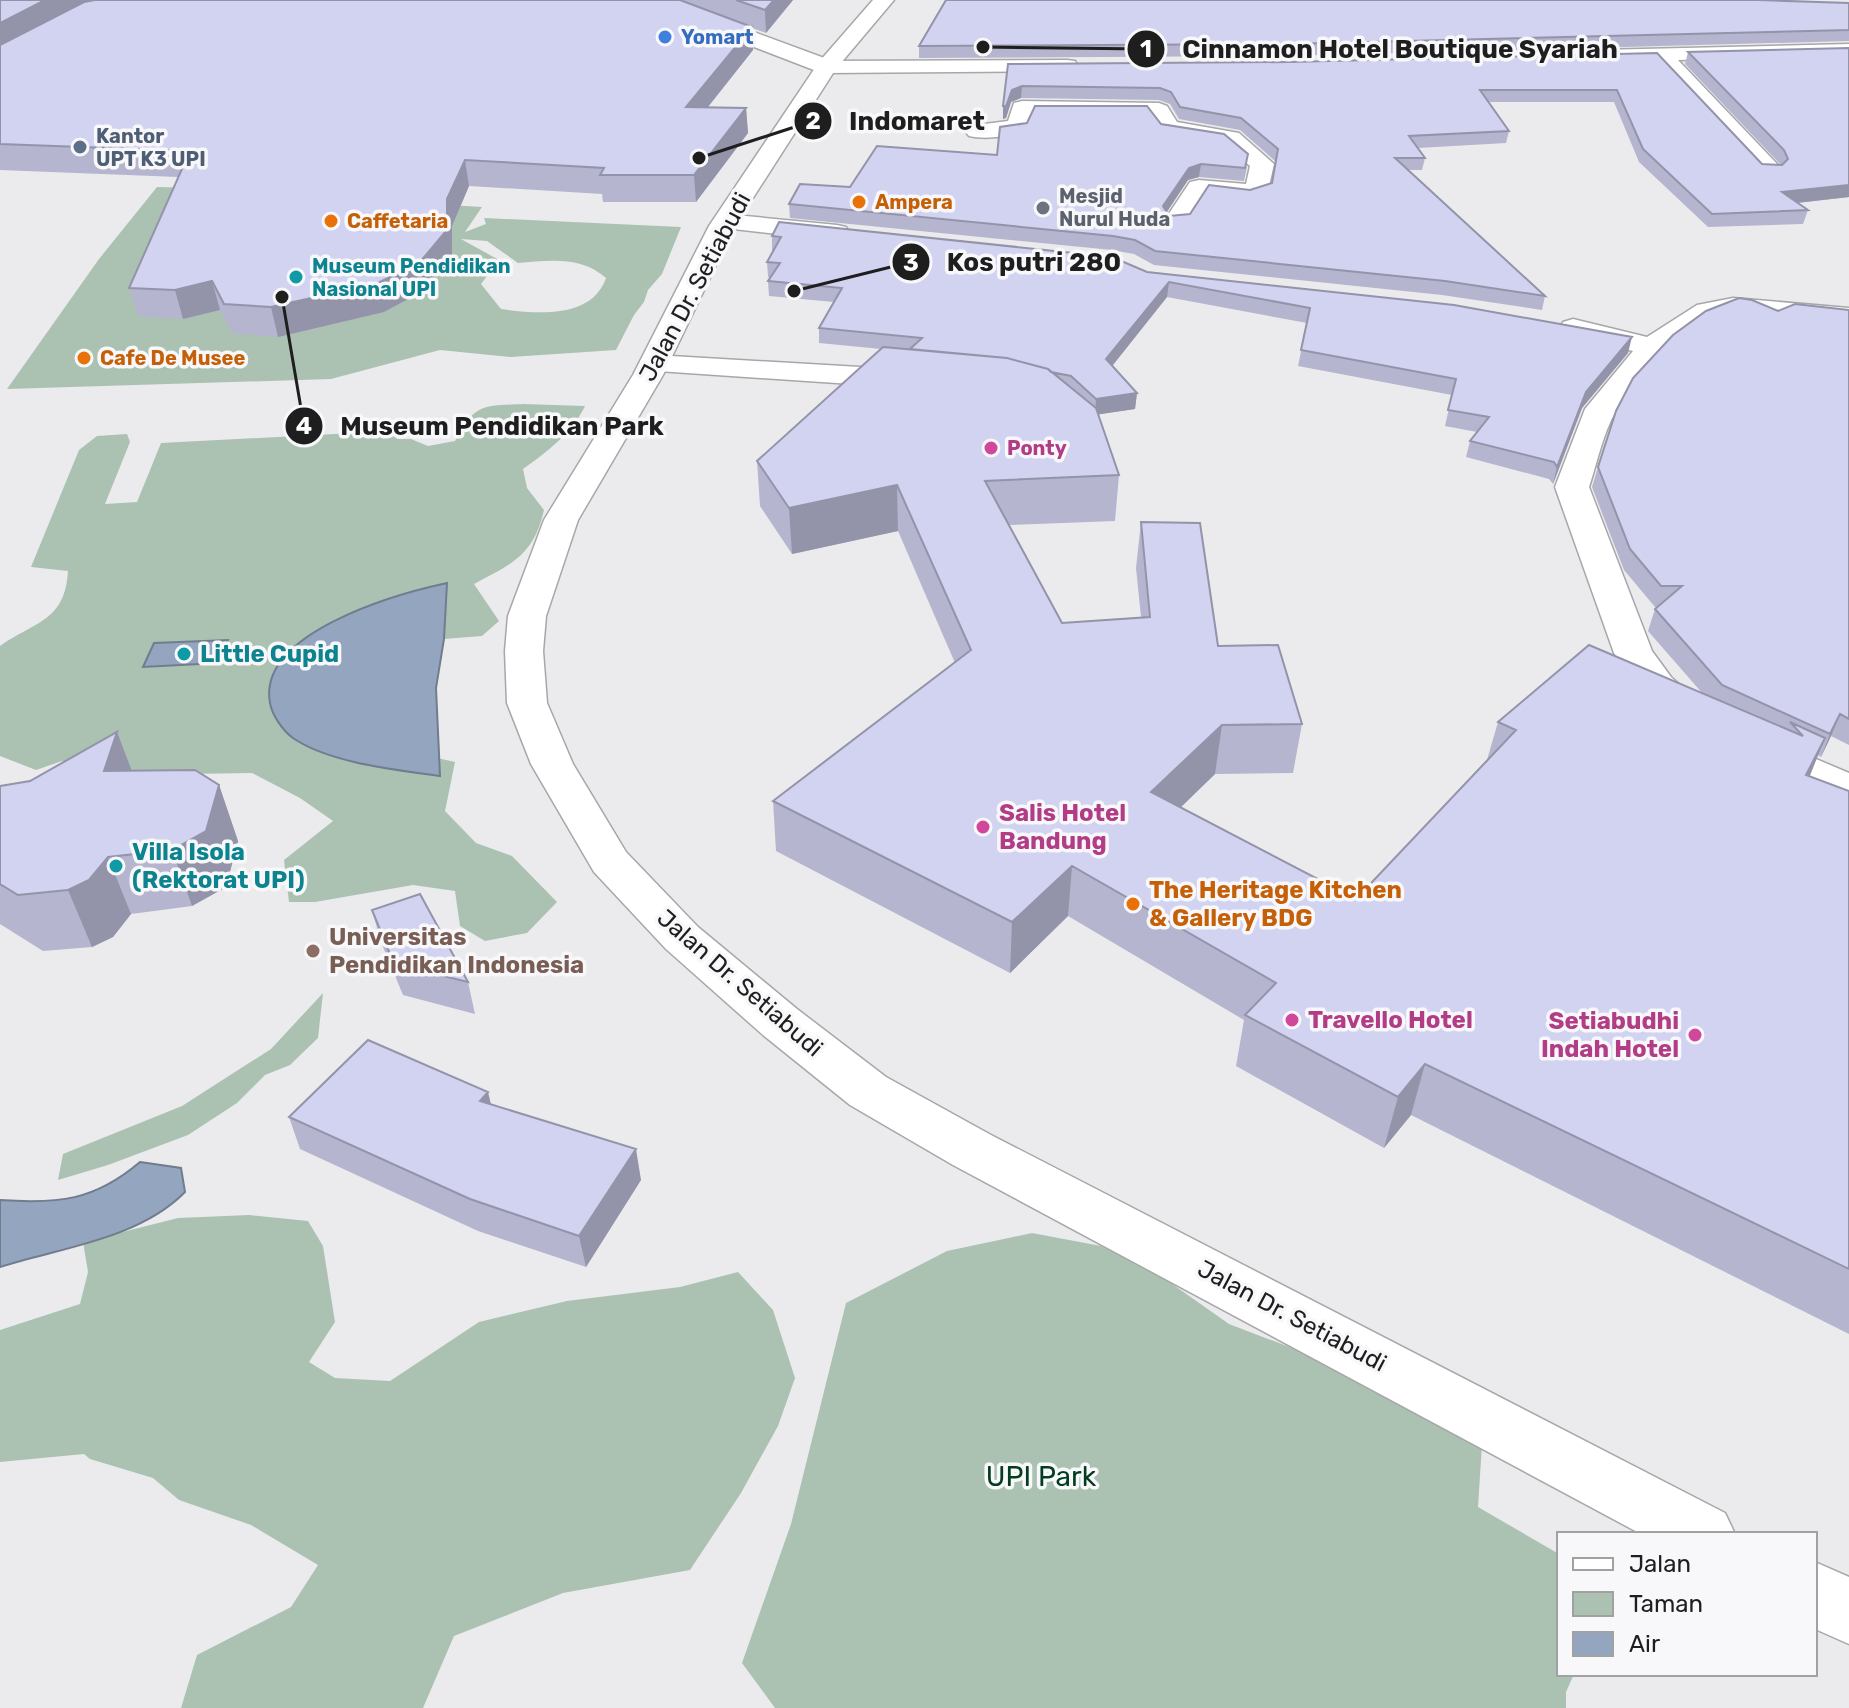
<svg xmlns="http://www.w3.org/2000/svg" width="1849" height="1708" font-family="Rubik,sans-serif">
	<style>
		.green { fill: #abc2b3; fill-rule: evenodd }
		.water { fill: #94a5bf; stroke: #717c8f; stroke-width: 2 }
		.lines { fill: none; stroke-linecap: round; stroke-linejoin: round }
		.street-casing { stroke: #a7a7a9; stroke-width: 3 }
		.secondary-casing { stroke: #a7a7a9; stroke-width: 3 }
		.primary-casing { stroke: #a7a7a9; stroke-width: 3 }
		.street { fill: #fff; fill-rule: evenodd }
		.secondary { fill: #fff; fill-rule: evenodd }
		.primary { fill: #fff; fill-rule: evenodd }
		.wall { fill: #b5b5cf }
		.shaded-wall { fill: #9393a9 }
		.building { fill: #d2d2f1; stroke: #9393a9; stroke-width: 2 }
		.shop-dot { fill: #3f7fe0; stroke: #f8f8fa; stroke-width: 3 }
		.service-dot { fill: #5c6f8a; stroke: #f8f8fa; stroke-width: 3 }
		.food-dot { fill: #e8710a; stroke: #f8f8fa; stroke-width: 3 }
		.worship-dot { fill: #6b7280; stroke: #f8f8fa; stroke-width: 3 }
		.culture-dot { fill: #0f9aa8; stroke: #f8f8fa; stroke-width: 3 }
		.hotel-dot { fill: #d1479c; stroke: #f8f8fa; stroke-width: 3 }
		.education-dot { fill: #8d6e63; stroke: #f8f8fa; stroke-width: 3 }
		.labels { text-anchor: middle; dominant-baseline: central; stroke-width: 7; stroke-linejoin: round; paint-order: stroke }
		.far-shop-label { font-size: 20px; font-weight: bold; fill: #366cbe; stroke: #f8f8fa; text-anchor: start }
		.far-service-label { font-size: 20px; font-weight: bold; fill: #4e5e75; stroke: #f8f8fa; text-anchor: start }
		.far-worship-label { font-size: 20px; font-weight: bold; fill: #5b616d; stroke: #f8f8fa; text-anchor: start }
		.far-food-label { font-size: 20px; font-weight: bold; fill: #c56008; stroke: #f8f8fa; text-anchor: start }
		.far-culture-label { font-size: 20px; font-weight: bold; fill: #0d838f; stroke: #f8f8fa; text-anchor: start }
		.far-hotel-label { font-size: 20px; font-weight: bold; fill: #b23c85; stroke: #f8f8fa; text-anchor: start }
		.street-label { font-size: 24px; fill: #1e1e1f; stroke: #f8f8fa }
		.culture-label { font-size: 24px; font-weight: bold; fill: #0d838f; stroke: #f8f8fa; text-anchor: start }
		.hotel-label { font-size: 24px; font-weight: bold; fill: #b23c85; stroke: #f8f8fa; text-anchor: start }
		.food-label { font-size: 24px; font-weight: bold; fill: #c56008; stroke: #f8f8fa; text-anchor: start }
		.education-label { font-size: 24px; font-weight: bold; fill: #785e54; stroke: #f8f8fa; text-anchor: start }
		.near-park-label { font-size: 28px; fill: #033c21; stroke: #f8f8fa }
		.leader { fill: none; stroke: #1e1e1f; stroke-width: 3 }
		.callout-dot { fill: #1e1e1f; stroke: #f8f8fa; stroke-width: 3 }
		.mark-label { font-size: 24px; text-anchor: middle; font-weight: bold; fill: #fff }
		.callout-label { font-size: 26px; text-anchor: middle; font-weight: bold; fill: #1e1e1f; stroke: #f8f8fa; stroke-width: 7; stroke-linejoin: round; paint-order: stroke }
	</style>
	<rect width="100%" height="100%" fill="#ebebed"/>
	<path class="green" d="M157,187L350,192L367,200L482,207L465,232L486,224L484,218L681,227L662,274L648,290L644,302L634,315L616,350L511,357L440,350L331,379L7,389L99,259ZM461,239L487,241L518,263C549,260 582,256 606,278C592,319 537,314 501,309L481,284L499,260Z
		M524,404L585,406C572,433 547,452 523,469L527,488L544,510C534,555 512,564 474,584L499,621L482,636L444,639L384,746L455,762L445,811L476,843L512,856L557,902L527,933L485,941L460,926L455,891L413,885L315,902H289L284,860L333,821L300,798L252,773L123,775L62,761L36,770L0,756V646C36,621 65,621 68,571L31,567L79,450L97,436L127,434L130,442L105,504L137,502L161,443L392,431L397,439H411L428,446L455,441C475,403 483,406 524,404Z
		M323,993L318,1038L290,1065L265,1075L237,1103L188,1135L108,1165L58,1180L63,1154L182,1106L271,1049Z
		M249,1215L308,1221L323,1246L335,1322L309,1362L335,1378L390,1381L479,1322L567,1301L680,1287L738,1272L773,1310L795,1378L778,1426L741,1493L690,1570L563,1593L454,1636L423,1708H181L197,1655L291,1607L318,1565L251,1525L179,1500L153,1478L90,1459L84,1454L0,1462V1330L80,1304L88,1272L83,1242L178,1218Z
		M1032,1233L1101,1246L1158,1274L1229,1324L1313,1356L1482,1444L1478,1507L1559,1554V1674H1574L1566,1692V1708H775L742,1663L791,1524L846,1303L947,1251Z"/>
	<path class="water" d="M447,583L444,639L436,688L440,776C397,770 329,763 293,738C283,731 272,715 270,703C257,633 396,594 447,583Z
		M228,640L219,663L143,667L154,643Z
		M140,1162L181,1168L185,1192C139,1239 60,1248 0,1267V1200C58,1204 94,1201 140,1162Z"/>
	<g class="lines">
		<g class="street-casing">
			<path id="street" d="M1849,44V56L1678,60L1778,165L1781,170L1778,175H1760L1655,61L1599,62L1588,56L1599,50Z
				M1067,60L1075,61L1078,66L1075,71L827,73L816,67L827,61Z
				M1022,101L1159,103L1167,106L1177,122L1239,133L1274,164L1267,195L1249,200L1206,195L1186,226H1168L1164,221L1190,182L1199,180L1246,184L1250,166L1224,144L1160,133L1148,115H1032L1026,132C1009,136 986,140 969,136L965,131L969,126L1008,121L1014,103Z
				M725,214L837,225L846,227L850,233L846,239L837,241L716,227L712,222L716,217Z
				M1733,298L1849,308V326L1733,314C1691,323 1637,374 1616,411C1603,433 1597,463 1589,487L1652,651L1671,677L1709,711L1703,719L1689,723L1675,719L1643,693L1614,653L1555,487L1585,409L1633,351L1563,334L1559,328L1563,322L1573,319L1647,337L1697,305Z
				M654,355L911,370L922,373L926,379L922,385L911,388L643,370L639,364L643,358Z
				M1757,734L1849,773V802L1834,798L1743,755L1737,746L1743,737Z"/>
		</g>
		<g class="secondary-casing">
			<path id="secondary" d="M639,0H667L835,62L838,67L835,72H819L642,4Z"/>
		</g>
		<g class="primary-casing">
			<path id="primary" d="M873,0H894L835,70L735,226L663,375L578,520L546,616L543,651L547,703L573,764L626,852L698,927L797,1009L886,1077L991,1135L1725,1513L1735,1534H1641L953,1165L850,1105L763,1035L666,949L594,872L531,764L507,703L505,651L508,616L544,520L633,375L709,226L819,62Z
				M1815,1562L1849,1577V1644L1815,1629Z"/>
		</g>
		<use href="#street" class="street"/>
		<use href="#secondary" class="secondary"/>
		<use href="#primary" class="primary"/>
	</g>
	<path class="wall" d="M0,0H793L766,33L752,28L753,50L708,107L746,108L748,133L696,202H603L602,194L469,186L452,226V258L425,290L384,312L278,337L232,333L220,310L183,319L138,316L129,288L178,177L0,170Z
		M1849,3V41L1287,56L919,58V46Z
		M1849,48V197L1797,203L1808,210L1803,224L1708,227L1639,162L1614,102H1488L1509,131L1506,143L1418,148L1425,158L1422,170H1409L1545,296L1542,310L1442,295L1154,265L1134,254L1112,250L790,218L789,204L850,187L997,155L1161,124L1247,167L1244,181L1199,177L1188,180L1167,212L1169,216L1190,214L1272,183L1275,161L1240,130L1179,119L1170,104L1159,100L1021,98L1011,102L1006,118L1003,119L1008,64L1289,62L1657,53L1762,164L1781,165L1685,64L1688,52Z
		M772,236L1147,272L1628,353L1582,408L1553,484L1549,479L1466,457L1470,441L1477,432L1445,426L1452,395L1298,366L1307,323L1167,297L1112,366L1137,393L1135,409L1098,414L1119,475L1115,521L1009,525L1062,623L1141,617L1136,568L1141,522L1218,646L1302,724L1293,773L1215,774L1181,807L1356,899L1487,760L1498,722L1703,694L1648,631L1655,609L1657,607H1655L1624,570L1592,487L1598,467L1778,311L1849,310V745L1831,736L1821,757L1818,755L1809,776L1849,791V1334L1411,1115L1384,1148L1236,1066L1244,1020L1068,916L1010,973L776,851L773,801L955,663L898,531L792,554L760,506L757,461L881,349L819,343V328L834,302L769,296L768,281L771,277H768L767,262L774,251H772Z
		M117,732L132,771L219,785L238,841L226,887L192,906L131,914L113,937L92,947L43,951L0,924V786L30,781Z
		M372,910L468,982L475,1014L403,995L381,942Z
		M491,1104L641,1180L586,1267L478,1231L300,1149L289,1117Z"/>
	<path class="shaded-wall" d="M45,0H124L0,51V23Z
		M774,0H793L766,33L765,10Z
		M752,27L753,50L688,132L686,107Z
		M1022,86L1021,98L1011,102L1006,118L1003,119V106L1012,90Z
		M746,108L748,133L696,202L694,175Z
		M465,160L469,186L452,226V258L425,290L384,312L278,337L271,307L447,199Z
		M1201,164L1199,177L1188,180L1162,219L1163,206L1189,168Z
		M1849,185V197L1778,205L1782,192Z
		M212,281L220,310L183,319L175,290Z
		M1169,282L1167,297L1105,375L1106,359Z
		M1632,337L1628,353L1582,408L1553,484L1557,467L1586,392Z
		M1137,393L1135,409L1095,415L1096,399Z
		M897,485L898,531L792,554L789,508Z
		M1840,714L1831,736L1821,757L1830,734Z
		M1222,725L1215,774L1146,841L1151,792Z
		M117,732L138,787L104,771Z
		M1825,738L1805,788L1806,775Z
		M219,785L238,841L226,887L192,906L172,850Z
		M108,857L131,914L113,937L92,947L68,890Z
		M1072,866L1068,916L1010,973L1012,922Z
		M1425,1064L1411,1115L1384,1148L1398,1097Z
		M488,1092L496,1124L480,1101Z
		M636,1149L641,1180L586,1267L579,1236Z"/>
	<path class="building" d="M0,0H45L0,23Z
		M95,0H680L752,27L686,107L746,108L694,175H600L604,168L465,160L447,199V230L420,262L378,283L271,307L224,304L212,281L175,290L129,288L190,151L0,144V45L84,2Z
		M736,0H774L765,10Z
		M946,0H1759L1849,3V30L1288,44L919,46Z
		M1849,48V185L1782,192L1808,210L1712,214L1643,149L1617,90H1480L1509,131L1409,136L1425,158H1395L1545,296L1445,281L1155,251L1135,240L1113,236L789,204L800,184L850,187L877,146L997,155L1000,127L1027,123L1035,106H1147L1161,124L1224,134L1248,154L1245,168L1201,164L1189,168L1163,206L1169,216L1190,214L1209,185L1250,190L1272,183L1278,149L1241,118L1180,107L1171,92L1160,88L1022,86L1012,90L1006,106H1003L1008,64L1289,62L1657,53L1762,164L1782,165L1788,159L1784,150L1688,52Z
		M779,222L1112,257L1147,272L1454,305L1632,337L1586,392L1557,467L1554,462L1470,441L1489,417L1448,410L1456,379L1301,350L1310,308L1169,282L1106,359L1137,393L1096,399L1071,376L1051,372L1048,369L1007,358L910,349L922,338L819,328L842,288L768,281L780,263L767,262L781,237L772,236Z
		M1739,298L1752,300L1778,311L1795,304L1849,310V719L1840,714L1830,734L1722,685L1655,609L1682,586H1661L1630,549L1598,467L1616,411L1633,378L1673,335L1706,311Z
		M883,347L1007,358L1048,369L1096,408L1119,475L985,481L1062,623L1150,617L1141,522L1200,523L1218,646L1278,645L1302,724L1222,725L1151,792L1356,899L1516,730L1498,722L1589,645L1803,736L1790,722L1825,738L1806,775L1849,791V1269L1425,1064L1398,1097L1245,1015L1276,983L1072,866L1012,922L773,801L971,650L897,485L789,508L757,461Z
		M117,732L104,771L195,770L219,785L206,831L172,850L108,857L89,880L68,890L18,895L0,884V786L30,781Z
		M420,894L468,982L394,964L372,910Z
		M368,1040L488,1092L480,1101L636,1149L579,1236L470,1199L289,1117Z"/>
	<circle class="shop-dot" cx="665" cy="37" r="8"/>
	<circle class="service-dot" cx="80" cy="147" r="8"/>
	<g class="food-dot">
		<circle cx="859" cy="202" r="8"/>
		<circle cx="331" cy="221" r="8"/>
		<circle cx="84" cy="358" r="8"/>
		<circle cx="1133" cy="904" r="8"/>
	</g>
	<circle class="worship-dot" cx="1043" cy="208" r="8"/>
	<g class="culture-dot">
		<circle cx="296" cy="277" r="8"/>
		<circle cx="184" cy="654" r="8"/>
		<circle cx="116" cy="866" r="8"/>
	</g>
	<g class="hotel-dot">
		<circle cx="991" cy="448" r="8"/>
		<circle cx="983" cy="827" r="8"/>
		<circle cx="1292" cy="1020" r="8"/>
		<circle cx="1695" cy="1035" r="8"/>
	</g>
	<circle class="education-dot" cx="313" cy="951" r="8"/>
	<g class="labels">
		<g class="far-shop-label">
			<text x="681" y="37">Yomart</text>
		</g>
		<g class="far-service-label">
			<text x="96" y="136">Kantor<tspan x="96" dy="23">UPT K3 UPI</tspan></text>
		</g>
		<g class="far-worship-label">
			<text x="1059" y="196">Mesjid<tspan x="1059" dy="23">Nurul Huda</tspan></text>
		</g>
		<g class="far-food-label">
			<text x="875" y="202">Ampera</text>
			<text x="347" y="221">Caffetaria</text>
			<text x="100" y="358">Cafe De Musee</text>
		</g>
		<g class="far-culture-label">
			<text x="312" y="266">Museum Pendidikan<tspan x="312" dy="23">Nasional UPI</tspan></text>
		</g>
		<g class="far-hotel-label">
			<text x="1007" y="448">Ponty</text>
		</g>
		<g class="street-label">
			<text transform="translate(695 287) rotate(-62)">Jalan Dr. Setiabudi</text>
			<text transform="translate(740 983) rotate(41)">Jalan Dr. Setiabudi</text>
			<text transform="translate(1292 1316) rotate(28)">Jalan Dr. Setiabudi</text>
		</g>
		<g class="culture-label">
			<text x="200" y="654">Little Cupid</text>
			<text x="132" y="852">Villa Isola<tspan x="132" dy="28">(Rektorat UPI)</tspan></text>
		</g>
		<g class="hotel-label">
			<text x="999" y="813">Salis Hotel<tspan x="999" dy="28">Bandung</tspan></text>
			<text x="1308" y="1020">Travello Hotel</text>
			<text x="1679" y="1021" text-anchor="end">Setiabudhi<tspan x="1679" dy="28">Indah Hotel</tspan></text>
		</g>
		<g class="food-label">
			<text x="1149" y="890">The Heritage Kitchen<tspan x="1149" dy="28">&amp; Gallery BDG</tspan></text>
		</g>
		<g class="education-label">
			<text x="329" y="937">Universitas<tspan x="329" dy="28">Pendidikan Indonesia</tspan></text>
		</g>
		<g class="near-park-label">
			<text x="1041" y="1476">UPI Park</text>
		</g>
	</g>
	<path class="leader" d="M983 47L1146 49M699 158L813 121M794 291L911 262M282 297L304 426"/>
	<g class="callout-dot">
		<circle cx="983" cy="47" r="8"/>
		<circle cx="699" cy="158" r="8"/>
		<circle cx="794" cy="291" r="8"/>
		<circle cx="282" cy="297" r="8"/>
		<circle cx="1146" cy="49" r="20"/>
		<circle cx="813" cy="121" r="20"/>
		<circle cx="911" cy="262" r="20"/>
		<circle cx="304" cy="426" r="20"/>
	</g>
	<g class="mark-label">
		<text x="1146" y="57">1</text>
		<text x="813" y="129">2</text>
		<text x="911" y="271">3</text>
		<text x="304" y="434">4</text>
	</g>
	<g class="callout-label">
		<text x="1400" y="58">Cinnamon Hotel Boutique Syariah</text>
		<text x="917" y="130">Indomaret</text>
		<text x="1034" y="271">Kos putri 280</text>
		<text x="502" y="435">Museum Pendidikan Park</text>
	</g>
	<rect x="1557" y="1532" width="260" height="144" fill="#f8f8fa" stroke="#a1a1a2" stroke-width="2"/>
	<rect x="1573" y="1558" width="40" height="12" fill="#ffffff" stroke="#a1a1a2" stroke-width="2"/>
	<text x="1629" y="1572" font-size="24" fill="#1e1e1f">Jalan</text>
	<rect x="1573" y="1592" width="40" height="24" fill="#abc2b3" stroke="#a1a1a2" stroke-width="2"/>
	<text x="1629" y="1612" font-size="24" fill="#1e1e1f">Taman</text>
	<rect x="1573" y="1632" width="40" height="24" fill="#94a5bf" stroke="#a1a1a2" stroke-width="2"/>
	<text x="1629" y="1652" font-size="24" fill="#1e1e1f">Air</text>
</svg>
